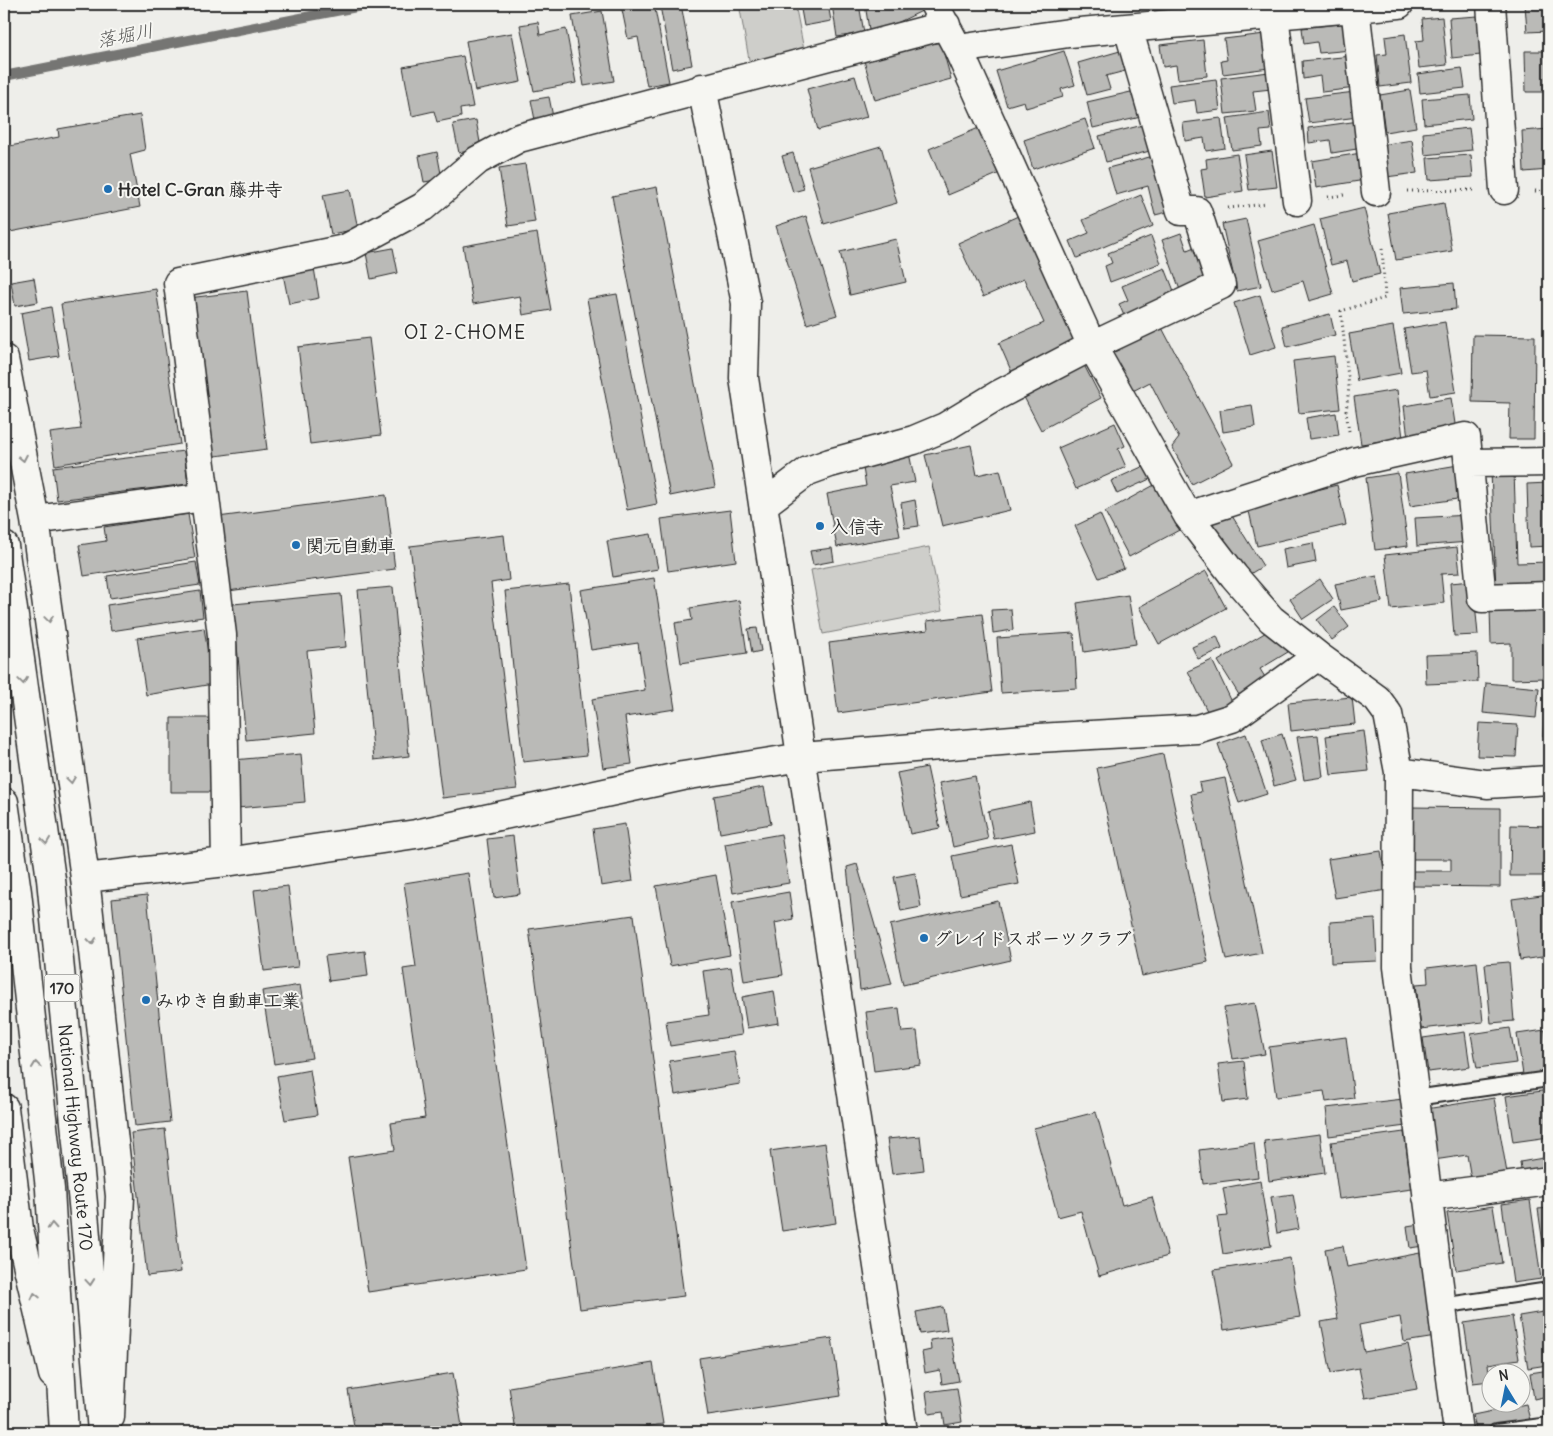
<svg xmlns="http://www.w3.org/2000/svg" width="1553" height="1436" font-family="Delius,'Klee One',sans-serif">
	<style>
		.green { fill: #cececa; stroke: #7c7c7a }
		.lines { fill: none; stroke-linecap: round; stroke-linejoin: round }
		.stream { stroke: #757573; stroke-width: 10 }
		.building { fill: #babab7; stroke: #2b2b2b }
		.lane-casing { stroke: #2b2b2b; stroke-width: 18 }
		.street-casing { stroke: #2b2b2b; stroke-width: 31 }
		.highway-casing { stroke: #2b2b2b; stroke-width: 31 }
		.path { stroke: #2b2b2b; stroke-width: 3; stroke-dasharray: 1 4; stroke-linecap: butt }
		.lane { stroke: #f6f6f2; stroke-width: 14 }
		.street { stroke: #f6f6f2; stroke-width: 28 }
		.highway { stroke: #f6f6f2; stroke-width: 28 }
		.oneway { stroke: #90908e }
		.poi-dot { fill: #1f6fb2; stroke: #f6f6f2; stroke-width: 2 }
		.labels { text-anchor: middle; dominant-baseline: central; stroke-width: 4; stroke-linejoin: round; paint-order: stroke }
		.shield { fill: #f6f6f2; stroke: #686867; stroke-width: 1 }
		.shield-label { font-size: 16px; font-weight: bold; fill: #2b2b2b }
		.poi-label { font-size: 18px; font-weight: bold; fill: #2b2b2b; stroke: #f6f6f2; text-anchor: start }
		.street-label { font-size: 18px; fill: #2b2b2b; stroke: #f6f6f2 }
		.water-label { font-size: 19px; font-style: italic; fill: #565655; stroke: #f6f6f2 }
		.neighbourhood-label { font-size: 19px; letter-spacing: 1px; fill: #2b2b2b; stroke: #f6f6f2 }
	</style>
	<rect width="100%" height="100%" fill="#eeeeea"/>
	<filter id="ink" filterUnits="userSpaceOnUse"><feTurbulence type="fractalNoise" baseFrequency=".02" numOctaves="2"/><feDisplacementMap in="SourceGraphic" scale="10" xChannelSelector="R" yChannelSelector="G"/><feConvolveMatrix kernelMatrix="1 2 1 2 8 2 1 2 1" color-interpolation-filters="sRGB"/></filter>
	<g filter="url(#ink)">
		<path class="green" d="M739,4H795L805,55L750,65Z
			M929,547L942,611L823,634L811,570Z"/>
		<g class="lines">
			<path class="stream" d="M4,76L372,4"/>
		</g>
		<path class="building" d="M625,4H654L669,82L647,86L638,37L628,39L621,5Z
			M672,4H681L692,65L672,69L660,6Z
			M800,4H828L831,21L804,26Z
			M832,4H859L864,33L837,37Z
			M865,4H921L924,10L870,36Z
			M1074,4H1116L1074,9Z
			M1525,4H1549V31L1527,32Z
			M602,11L614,81L584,86L572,16Z
			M1478,16L1481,55L1452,58L1449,18Z
			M1442,17L1447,65L1419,68L1416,41L1424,40L1422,19Z
			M538,22L540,35L566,29L576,83L534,91L520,25Z
			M1348,23L1351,50L1319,53L1317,42L1304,44L1302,28Z
			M512,33L521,82L475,91L466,41Z
			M1265,34L1269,68L1223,74L1221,61L1227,60L1224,39Z
			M1405,34L1411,83L1380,87L1377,55L1387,54L1385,37Z
			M939,36L951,79L875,100L863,57Z
			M1203,40L1207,76L1178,79L1176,65L1163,67L1160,45Z
			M1064,51L1075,85L1061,89L1063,97L1026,108L1024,101L1007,106L996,71Z
			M1120,51L1125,71L1106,76L1110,89L1087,95L1078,63Z
			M1525,51H1549V92H1526Z
			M463,56L473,107L460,109L461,117L437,122L434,111L412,116L403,67Z
			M1352,56L1356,88L1322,92L1320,76L1303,79L1302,61Z
			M1462,68L1465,88L1420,93L1418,74Z
			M1269,72L1271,89L1253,91L1256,111L1225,114L1221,78Z
			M855,76L867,117L818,130L807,89Z
			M1216,79L1220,110L1197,113L1195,100L1172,103L1169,85Z
			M1410,90L1416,127L1385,132L1380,95Z
			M1135,91L1141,117L1093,128L1087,102Z
			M1355,92L1358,117L1309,123L1305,98Z
			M1470,95L1472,119L1424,124L1422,99Z
			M549,97L554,122L536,125L531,100Z
			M1269,112L1271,130L1260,131L1262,146L1232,150L1227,118Z
			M140,115L145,150L130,154L140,207L10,232L4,203V147L59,137L58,129Z
			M1221,118L1225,148L1206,151L1204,138L1185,141L1183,123Z
			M1085,119L1095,148L1033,169L1024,140Z
			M476,120L481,148L459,153L453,124Z
			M1359,121L1363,148L1332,153L1330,140L1309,143L1308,128Z
			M1147,124L1154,150L1106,162L1099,136Z
			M981,127L1000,173L948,195L929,149Z
			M1469,128L1472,150L1425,155L1423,133Z
			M1549,129V170L1524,172L1522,131Z
			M1412,140L1417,173L1386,177L1381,145Z
			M881,146L897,203L824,224L808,167Z
			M1272,151L1277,187L1249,190L1244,155Z
			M437,152L442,179L424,182L419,156Z
			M793,153L804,189L793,192L782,156Z
			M1361,153L1365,180L1316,188L1312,161Z
			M1237,154L1243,191L1205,197L1201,169L1207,168L1206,159Z
			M1157,155L1172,211L1155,215L1148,186L1116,195L1108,168Z
			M1471,155L1473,177L1429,180L1427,158Z
			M525,164L535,222L508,226L499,168Z
			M657,187L715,487L670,496L612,196Z
			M350,190L358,229L331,234L323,195Z
			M1141,195L1153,226L1077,258L1070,241L1089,233L1083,220Z
			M1444,203L1452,251L1396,260L1388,213Z
			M1364,208L1380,274L1352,281L1347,261L1331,265L1320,219Z
			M1027,212L1086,343L1013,375L999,343L1044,323L1024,279L983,297L958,243Z
			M806,216L837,315L807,324L776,226Z
			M1246,219L1261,286L1237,291L1222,224Z
			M1314,225L1333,294L1309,301L1303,281L1272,290L1258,241Z
			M537,233L551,310L523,315L520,296L473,304L463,246Z
			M1181,233L1187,250L1202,244L1214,278L1180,290L1162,240Z
			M1151,236L1161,263L1110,282L1105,266L1112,263L1108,253Z
			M896,239L906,282L850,295L840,252Z
			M393,248L398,273L371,279L366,253Z
			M314,268L319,298L289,304L283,274Z
			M1165,268L1176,296L1125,318L1119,304L1128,300L1122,286Z
			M34,278L38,302L15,306L11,282Z
			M1454,283L1456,309L1403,314L1400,288Z
			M156,289L180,444L55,465L50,433L81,429L61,304Z
			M247,291L267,449L208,457L188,298Z
			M617,294L657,504L627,510L587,299Z
			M1260,295L1276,347L1250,355L1234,303Z
			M51,307L59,356L29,361L21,313Z
			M1330,314L1335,335L1287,347L1282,326Z
			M1445,322L1456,392L1430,396L1426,370L1411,372L1404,329Z
			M1160,324L1233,463L1192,484L1172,447L1179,438L1150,382L1129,393L1108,352Z
			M1393,326L1401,373L1357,381L1349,334Z
			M1473,335L1535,336L1534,439H1509L1510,403L1472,402Z
			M369,338L381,435L310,444L298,347Z
			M1546,344H1549V399H1545Z
			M1334,356L1340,409L1299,413L1293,361Z
			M1084,365L1101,398L1041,430L1024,397Z
			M1397,390L1403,438L1361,444L1354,397Z
			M1451,398L1456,430L1408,438L1404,406Z
			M1252,405L1255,427L1223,432L1220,410Z
			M1336,413L1339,435L1309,439L1306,418Z
			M1115,423L1125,446L1118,449L1126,467L1076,489L1058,448Z
			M971,445L977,475L1000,470L1010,510L942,526L925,455Z
			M184,451L188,484L57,500L53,467Z
			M909,453L915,482L890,486L900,536L837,547L827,494L866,486L862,462Z
			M1146,465L1152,478L1117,494L1111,481Z
			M1458,465L1464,498L1410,506L1405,474Z
			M1491,471H1514L1517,563L1549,562V587L1496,589Z
			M1398,473L1408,546L1375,550L1366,478Z
			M1158,483L1183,528L1129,557L1105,512Z
			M1549,483V546L1529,547L1527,484Z
			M1337,485L1346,525L1257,546L1248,507Z
			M386,495L395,569L228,591L218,517Z
			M915,500L919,526L905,528L901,503Z
			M730,510L736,561L668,571L661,519Z
			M1229,511L1263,566L1245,577L1211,523Z
			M188,514L195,558L84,576L79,545L106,541L104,527Z
			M1100,514L1124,568L1099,578L1075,526Z
			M1468,515L1469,542L1417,546L1415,518Z
			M651,534L658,569L613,577L607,541Z
			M504,535L509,580L491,583L517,789L442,798L410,546Z
			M1313,543L1316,562L1286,568L1283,549Z
			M1457,547L1460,573L1441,574L1444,603L1391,609L1385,555Z
			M832,548L834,561L813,565L810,551Z
			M196,562L200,585L110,598L107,576Z
			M1206,571L1226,608L1159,644L1139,607Z
			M1377,576L1382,602L1341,610L1335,584Z
			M654,578L675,709L625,717L632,764L603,768L592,699L645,690L638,643L591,650L581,590Z
			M1320,579L1333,599L1303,619L1290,599Z
			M1473,581L1478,635L1454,636L1450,583Z
			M569,584L587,755L523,762L505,591Z
			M393,587L409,756L374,760L358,590Z
			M200,591L203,617L111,631L107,605Z
			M341,594L346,647L307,651L315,733L246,740L233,604Z
			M1128,595L1136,644L1084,652L1077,603Z
			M739,600L747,653L681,663L675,623L692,620L690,608Z
			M1334,607L1349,627L1332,640L1317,620Z
			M1543,607L1544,678L1511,679V643L1491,644L1490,608Z
			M1011,609L1013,630L993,633L991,610Z
			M982,614L992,692L838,713L829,643L928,630L927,621Z
			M204,628L213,684L146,695L137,638Z
			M757,628L761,651L752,653L748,629Z
			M1273,628L1288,652L1260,669L1268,682L1241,698L1218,661Z
			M1074,633L1077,688L1001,693L997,638Z
			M1217,636L1222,649L1198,659L1192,647Z
			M1477,653L1478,682L1426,684L1425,655Z
			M1212,660L1232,702L1208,713L1188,671Z
			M1486,683L1539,688L1536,718L1483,713Z
			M1545,693H1549V737L1543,736Z
			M1352,697L1355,724L1291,731L1288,703Z
			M171,718H213V792H171Z
			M1479,723L1518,725L1516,757L1477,756Z
			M1364,731L1369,771L1331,775L1326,736Z
			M1246,734L1267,794L1239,803L1218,744Z
			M1282,734L1296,780L1274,786L1262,740Z
			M1318,735L1323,777L1304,780L1297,737Z
			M301,754L305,802L237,808L233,760Z
			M1163,754L1208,962L1142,976L1097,768Z
			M927,767L940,828L910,834L897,773Z
			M975,776L988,839L953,847L939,783Z
			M1225,778L1262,953L1226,960L1191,794L1201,792L1199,783Z
			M764,787L771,824L720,833L714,796Z
			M1030,802L1035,831L994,839L988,811Z
			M1408,807L1500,808V887L1412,886L1413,871H1451V859H1408Z
			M625,824L633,881L601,886L593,829Z
			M1511,825L1549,826V876H1510Z
			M781,834L789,883L733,893L725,844Z
			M513,836L520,894L494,898L487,839Z
			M1011,844L1019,884L960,895L952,856Z
			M1381,851L1387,890L1335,898L1328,859Z
			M857,864L892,984L860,990L847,867Z
			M468,873L526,1269L368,1292L348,1157L395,1150L391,1123L425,1118L403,969L416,967L404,883Z
			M915,873L921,907L901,911L894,877Z
			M716,875L730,955L670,966L656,886Z
			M288,886L298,967L264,971L254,890Z
			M789,892L793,919L775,923L783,975L744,981L732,902Z
			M1549,894V956L1520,960L1512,899Z
			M147,895L170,1122L135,1126L112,899Z
			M998,901L1011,960L903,985L890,925Z
			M634,915L684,1296L580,1309L529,929Z
			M1375,919L1377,961L1331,963L1330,922Z
			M365,951L368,976L329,981L325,956Z
			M1477,962L1483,1022L1421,1029L1416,984L1428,983L1427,968Z
			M1509,962L1514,1021L1491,1023L1485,964Z
			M731,967L742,1035L670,1046L666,1021L709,1015L703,971Z
			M300,985L312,1058L274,1064L262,991Z
			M774,991L779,1023L747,1028L742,997Z
			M1255,1003L1265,1054L1233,1059L1224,1008Z
			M899,1008L902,1032L917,1031L921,1065L874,1071L866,1012Z
			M1510,1028L1516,1063L1477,1068L1471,1034Z
			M1545,1030L1549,1056V1071L1523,1075L1517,1034Z
			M1465,1032L1470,1067L1428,1072L1423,1038Z
			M1346,1037L1354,1098L1326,1102L1324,1091L1276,1097L1269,1047Z
			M734,1051L740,1084L675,1095L669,1061Z
			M1244,1061L1248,1099L1223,1102L1218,1064Z
			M310,1070L317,1115L285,1120L277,1076Z
			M1549,1090V1137L1513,1142L1506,1096Z
			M1494,1098L1507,1173L1471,1179L1467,1155L1434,1160L1426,1109Z
			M1403,1099L1406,1126L1329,1136L1326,1108Z
			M1096,1112L1122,1205L1152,1197L1168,1256L1099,1276L1081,1211L1058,1217L1034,1128Z
			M165,1129L181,1272L147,1276L131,1133Z
			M1404,1132L1412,1189L1339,1199L1331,1142Z
			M1320,1134L1325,1173L1269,1181L1264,1141Z
			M920,1136L924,1170L892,1174L887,1139Z
			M825,1143L836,1223L782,1231L770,1151Z
			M1254,1143L1258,1177L1203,1184L1199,1150Z
			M1549,1157V1174L1522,1178L1520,1162Z
			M1260,1181L1271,1246L1223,1254L1217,1217L1228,1216L1223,1188Z
			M1293,1194L1299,1229L1277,1233L1271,1197Z
			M1530,1200L1541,1279L1513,1283L1502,1204Z
			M1493,1206L1502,1263L1456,1270L1447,1213Z
			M1549,1208V1264H1546L1538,1209Z
			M1419,1224L1423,1246L1410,1248L1407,1226Z
			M1343,1246L1347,1267L1420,1253L1436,1337L1404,1342L1400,1317L1359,1325L1364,1352L1408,1344L1417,1389L1365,1398L1359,1368L1331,1373L1321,1322L1338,1319L1325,1249Z
			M1290,1258L1300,1317L1224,1330L1214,1270Z
			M943,1307L947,1330L920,1334L916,1312Z
			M1549,1311V1350L1545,1351L1547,1365L1528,1368L1519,1316Z
			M1512,1316L1519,1359L1488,1364L1490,1381L1473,1383L1464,1323Z
			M951,1337L959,1381L942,1384L940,1370L925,1373L922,1352L931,1350L930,1340Z
			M832,1338L841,1396L708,1416L699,1358Z
			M653,1363L663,1424L614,1432H516L509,1387Z
			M1549,1370V1412H1545L1543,1397L1534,1399L1530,1373Z
			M453,1373L463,1432H355L348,1390Z
			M957,1388L962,1422L945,1425L943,1412L929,1414L926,1392Z
			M1526,1404L1530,1420L1476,1430L1473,1415Z
			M963,1428V1432H937Z"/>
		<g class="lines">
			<g class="lane-casing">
				<path id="lane" d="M1415,1098L1549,1079
					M1441,1306L1549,1290
					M1496,1432L1549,1425"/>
			</g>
			<g class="street-casing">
				<path id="street" d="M1491,4L1504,190
					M1355,7L1376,192
					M1274,15L1297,201
					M1128,28L1181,211H1197L1221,285L1092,346L1188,516L1234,576L1271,619L1318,656L1377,699L1388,714L1399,772L1398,967L1458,1432
					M958,49L1069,33L1399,4
					M702,88L746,303L744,378L903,1432
					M4,359L35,520L85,878L120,1196L110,1417
					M1469,463L1549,462
					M205,497L222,635L226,862
					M763,505L808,471L830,463L914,440L945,427L998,395L1092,346L958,49L934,4
					M1188,516L1354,462L1466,437L1482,598L1549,596
					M35,520L205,497L178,283L345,249L423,207L478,160L519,138L946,25
					M1399,772L1487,784L1549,780
					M85,878L226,862L416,834L683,776L802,757L1038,738L1197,729L1232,718L1318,656
					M4,1108L19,1229L53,1374
					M1427,1197L1549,1181"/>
			</g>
			<g class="highway-casing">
				<g id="highway">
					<path id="s1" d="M4,546L51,879L85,1224L102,1432"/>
					<path d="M4,802L17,892L50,1189L64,1432"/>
				</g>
			</g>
			<path class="path" d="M1407,191L1474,190
				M1535,191L1549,192
				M1328,197L1344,195
				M1228,208L1267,204
				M1349,431L1346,412L1349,387L1341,311L1385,298L1382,246"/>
			<use href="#lane" class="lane"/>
			<use href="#street" class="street"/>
			<use href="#highway" class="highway"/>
		</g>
		<defs><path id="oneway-chevron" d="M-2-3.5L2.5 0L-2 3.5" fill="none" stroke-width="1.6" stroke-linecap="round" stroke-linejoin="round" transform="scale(1.25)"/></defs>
		<g class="oneway">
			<use href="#oneway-chevron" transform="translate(23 458) rotate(79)"/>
			<use href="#oneway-chevron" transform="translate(49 619) rotate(82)"/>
			<use href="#oneway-chevron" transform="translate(23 681) rotate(82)"/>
			<use href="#oneway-chevron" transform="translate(71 780) rotate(82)"/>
			<use href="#oneway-chevron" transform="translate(46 841) rotate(82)"/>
			<use href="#oneway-chevron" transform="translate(92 941) rotate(84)"/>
			<use href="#oneway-chevron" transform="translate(36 1065) rotate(-96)"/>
			<use href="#oneway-chevron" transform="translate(52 1226) rotate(-93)"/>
			<use href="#oneway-chevron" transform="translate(90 1282) rotate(85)"/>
			<use href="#oneway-chevron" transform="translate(35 1296) rotate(-103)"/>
		</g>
	</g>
	<g class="poi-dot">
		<circle cx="108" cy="189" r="5"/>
		<circle cx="820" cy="526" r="5"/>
		<circle cx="296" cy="545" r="5"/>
		<circle cx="924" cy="938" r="5"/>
		<circle cx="146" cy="1000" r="5"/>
	</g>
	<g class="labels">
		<rect class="shield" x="44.5" y="974.5" width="35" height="27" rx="4"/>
		<g class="shield-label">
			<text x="62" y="988">170</text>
		</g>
		<g class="poi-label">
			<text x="118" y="189">Hotel C-Gran 藤井寺</text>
			<text x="830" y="526">入信寺</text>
			<text x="306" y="545">関元自動車</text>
			<text x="934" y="938">グレイドスポーツクラブ</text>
			<text x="156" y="1000">みゆき自動車工業</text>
		</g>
		<g class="street-label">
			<text stroke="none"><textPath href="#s1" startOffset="596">National Highway Route 170</textPath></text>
		</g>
		<g class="water-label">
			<text transform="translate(125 35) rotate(-11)">落堀川</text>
		</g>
		<g class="neighbourhood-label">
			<text x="465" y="332">OI 2-CHOME</text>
		</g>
	</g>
	<rect width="1553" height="1436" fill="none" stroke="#f6f6f2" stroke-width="20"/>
	<rect x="10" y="10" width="1533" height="1416" fill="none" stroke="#2b2b2b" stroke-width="2" filter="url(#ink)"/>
	<g transform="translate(1506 1388) rotate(350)"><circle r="24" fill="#f6f6f2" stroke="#a5a5a2"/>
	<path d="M0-4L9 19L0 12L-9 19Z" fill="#1f6fb2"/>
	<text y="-8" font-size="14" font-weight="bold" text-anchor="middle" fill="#2b2b2b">N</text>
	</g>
</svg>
